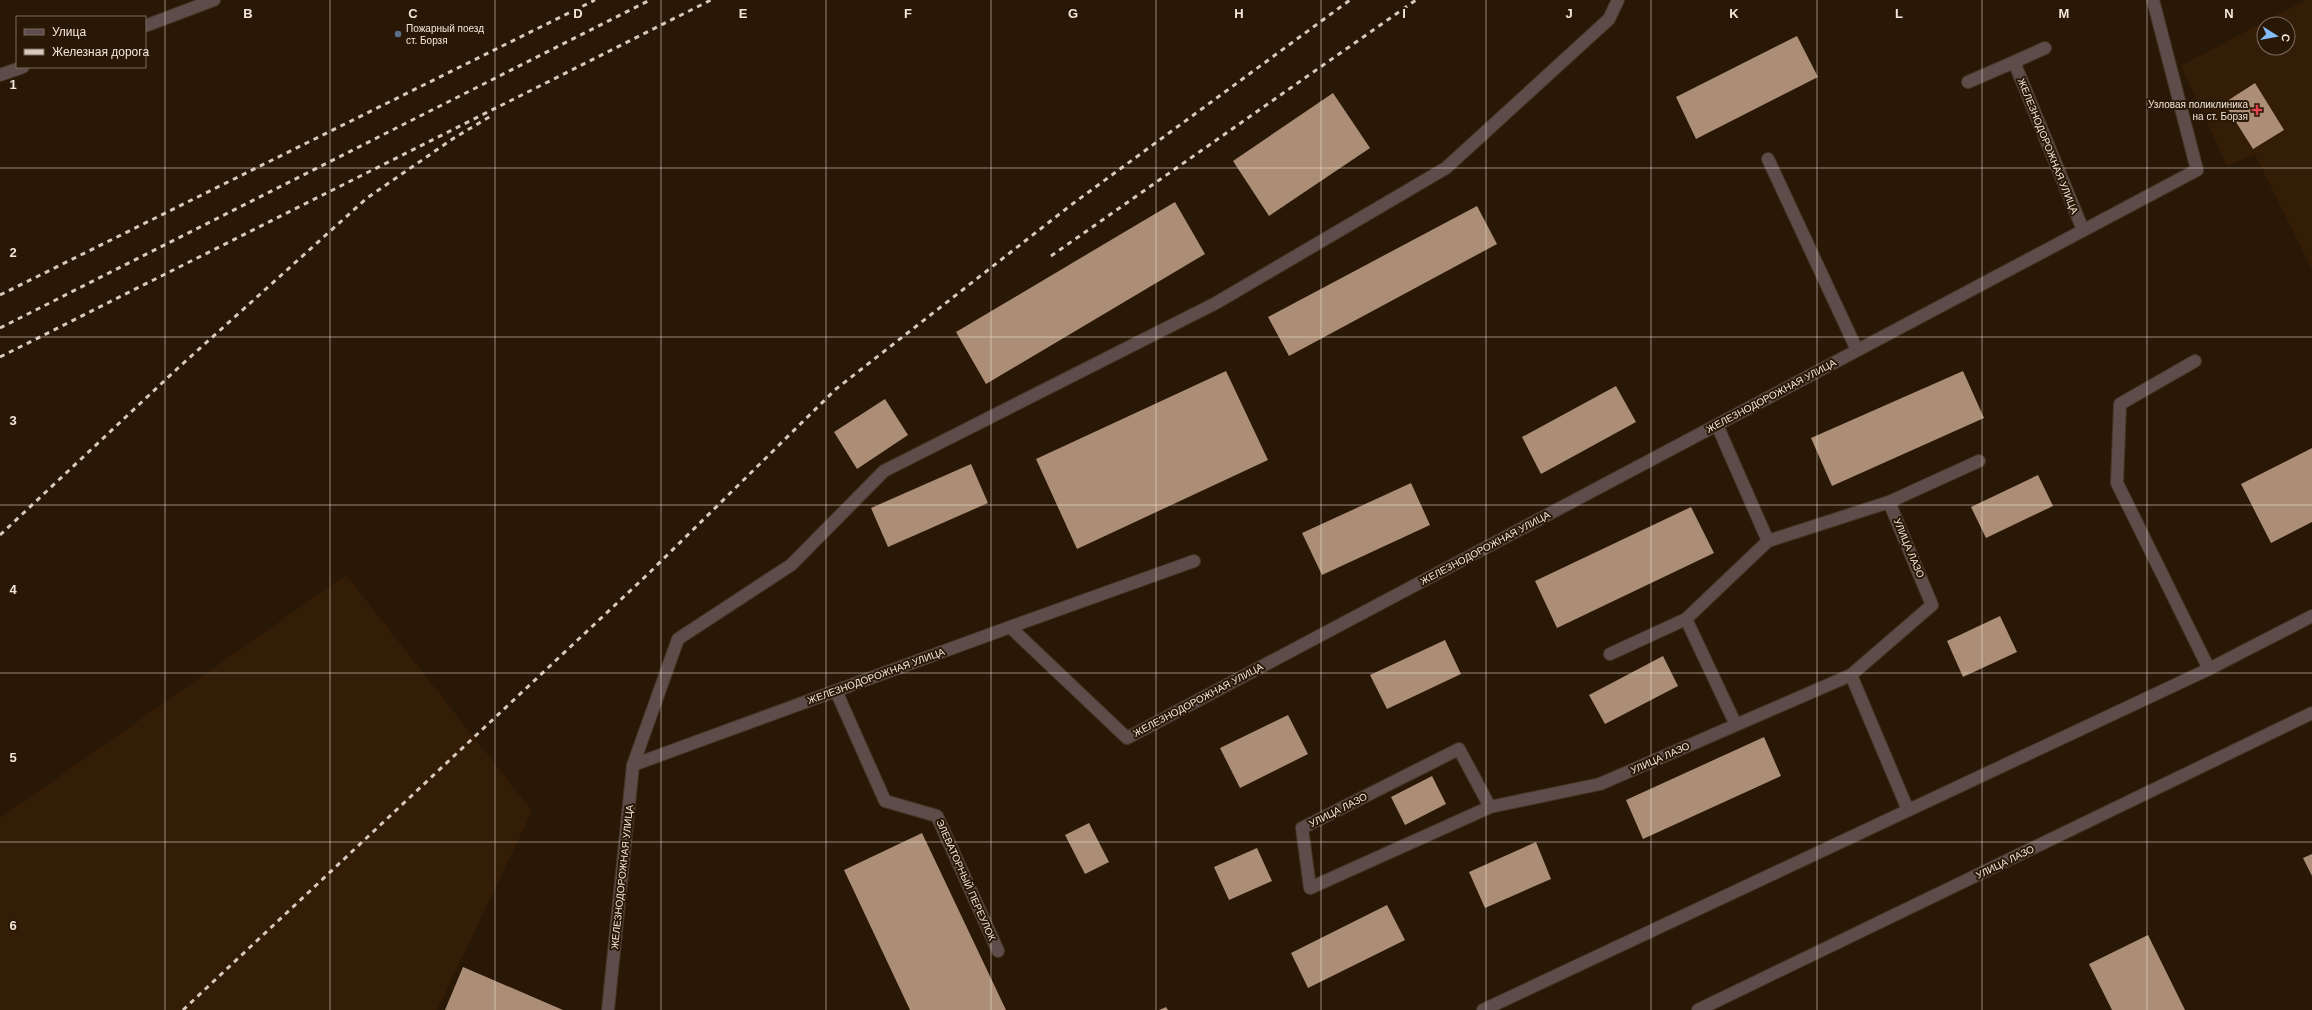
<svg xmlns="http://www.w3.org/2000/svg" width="2312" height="1010" font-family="Arial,sans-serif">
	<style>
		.built { fill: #341d06; fill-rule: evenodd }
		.building { fill: #ab8e75 }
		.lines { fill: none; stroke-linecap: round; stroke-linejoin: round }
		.minor-casing { stroke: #463525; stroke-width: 14 }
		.minor { stroke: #5d4d4a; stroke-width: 12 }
		.rail { stroke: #d6c9bd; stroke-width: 3; stroke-dasharray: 5 5; stroke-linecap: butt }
		.grid { fill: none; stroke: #f3e6db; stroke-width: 1; stroke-opacity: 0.55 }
		.service-dot { fill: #5c6f8a; stroke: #2a1807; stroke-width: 1.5 }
		.health-dot { fill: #e0444e; stroke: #2a1807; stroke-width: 1.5 }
		.labels { text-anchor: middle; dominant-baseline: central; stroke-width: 4; stroke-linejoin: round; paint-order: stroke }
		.poi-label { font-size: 10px; fill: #f3e6db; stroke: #2a1807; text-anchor: start }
		.street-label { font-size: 10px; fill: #f3e6db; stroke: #2a1807 }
		.grid-label { font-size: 13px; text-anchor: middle; font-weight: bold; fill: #f3e6db; stroke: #2a1807; stroke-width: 4; stroke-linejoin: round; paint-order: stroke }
	</style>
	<rect width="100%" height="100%" fill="#2a1807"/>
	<path class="built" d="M2305,0H2312V270L2255,154L2227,166L2181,66ZM2264,24H2288V48H2264Z
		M346,575L532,811L437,1010H0V818Z"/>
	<path class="building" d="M1797,36L1818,77L1696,139L1676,97Z
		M2255,83L2284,130L2253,149L2224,103Z
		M1333,93L1370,148L1269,216L1233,161Z
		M1175,202L1205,254L986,384L956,332Z
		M1477,206L1497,244L1289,356L1268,317Z
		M1226,371L1268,460L1077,549L1036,459Z
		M1963,371L1984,418L1832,486L1811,438Z
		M1616,386L1636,422L1541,474L1522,437Z
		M885,399L908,435L857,469L834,432Z
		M2312,448V522L2271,543L2241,484Z
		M971,464L988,503L888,547L871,508Z
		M2038,475L2053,506L1986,538L1971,507Z
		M1411,483L1430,525L1322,575L1302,533Z
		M1691,507L1714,553L1557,628L1535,581Z
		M2000,616L2017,652L1963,677L1947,641Z
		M1445,640L1461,674L1387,709L1370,675Z
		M1663,656L1678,686L1605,724L1589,695Z
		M1288,715L1308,754L1240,788L1220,748Z
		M1764,737L1781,776L1643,839L1626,800Z
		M1432,776L1446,804L1405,825L1391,797Z
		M1089,823L1109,862L1085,874L1065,835Z
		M922,833L1006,1010H910L844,870Z
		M1536,842L1551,879L1485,908L1469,872Z
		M1257,848L1272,881L1229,900L1214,867Z
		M2312,854V876L2303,858Z
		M1387,905L1405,940L1308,988L1291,953Z
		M2148,935L2185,1010H2112L2089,964Z
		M463,967L563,1010H445Z
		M1166,1007L1168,1010H1159Z"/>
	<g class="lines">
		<g class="minor-casing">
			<path id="minor" d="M145,26L214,0
				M2045,48L2014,62L2083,230
				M0,75L23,67
				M1968,82L2014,62
				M1768,159L1857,350
				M2195,361L2120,404L2117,483L2209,669
				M1717,425L1768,541L1889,502L1979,461
				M1686,619L1768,541
				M1010,627L1194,561
				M1610,654L1686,619L1736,725
				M1851,675L1932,605L1889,502
				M836,691L885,801L937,816L998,951
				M633,765L678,639L791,565L884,471L1216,303L1446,168L1609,19L1618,0
				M1490,807L1459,749L1302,828L1310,888L1490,807L1600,784L1851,675L1908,810
				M608,1010L633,765L1010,627L1127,738L2197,170L2153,0
				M1483,1010L2209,669L2312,616
				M1698,1010L2312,713"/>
		</g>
		<use href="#minor" class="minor"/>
		<path class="rail" d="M1051,256L1416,0
			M0,295L595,0
			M0,328L650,0
			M0,357L711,0
			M0,535L178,368L367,198L454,138L491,116
			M183,1010L647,575L836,389L1071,205L1350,0"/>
	</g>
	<path class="grid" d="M165,0V1010M330,0V1010M495,0V1010M661,0V1010M826,0V1010M991,0V1010M1156,0V1010M1321,0V1010M1486,0V1010M1651,0V1010M1817,0V1010M1982,0V1010M2147,0V1010M0,168H2312M0,337H2312M0,505H2312M0,673H2312M0,842H2312"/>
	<circle class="service-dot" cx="398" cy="34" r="4"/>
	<path class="health-dot" d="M2255 104h4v4h4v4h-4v4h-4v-4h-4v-4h4z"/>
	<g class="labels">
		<g class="poi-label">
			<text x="406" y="28">Пожарный поезд<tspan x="406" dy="12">ст. Борзя</tspan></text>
			<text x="2248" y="104" text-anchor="end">Узловая поликлиника<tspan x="2248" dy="12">на ст. Борзя</tspan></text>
		</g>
		<g class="street-label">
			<text transform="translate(2048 146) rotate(68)">ЖЕЛЕЗНОДОРОЖНАЯ УЛИЦА</text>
			<text transform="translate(1771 396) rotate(-28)">ЖЕЛЕЗНОДОРОЖНАЯ УЛИЦА</text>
			<text transform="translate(1485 548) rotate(-28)">ЖЕЛЕЗНОДОРОЖНАЯ УЛИЦА</text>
			<text transform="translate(1909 548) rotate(67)">УЛИЦА ЛАЗО</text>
			<text transform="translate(876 676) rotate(-20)">ЖЕЛЕЗНОДОРОЖНАЯ УЛИЦА</text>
			<text transform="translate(1198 700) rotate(-28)">ЖЕЛЕЗНОДОРОЖНАЯ УЛИЦА</text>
			<text transform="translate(1660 758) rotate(-24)">УЛИЦА ЛАЗО</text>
			<text transform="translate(1338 810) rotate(-27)">УЛИЦА ЛАЗО</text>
			<text transform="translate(2005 862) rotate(-26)">УЛИЦА ЛАЗО</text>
			<text transform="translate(622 877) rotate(-84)">ЖЕЛЕЗНОДОРОЖНАЯ УЛИЦА</text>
			<text transform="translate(966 880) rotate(66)">ЭЛЕВАТОРНЫЙ ПЕРЕУЛОК</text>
		</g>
	</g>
	<g class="grid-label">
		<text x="248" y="18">B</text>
		<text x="413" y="18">C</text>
		<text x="578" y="18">D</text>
		<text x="743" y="18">E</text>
		<text x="908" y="18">F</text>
		<text x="1073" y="18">G</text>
		<text x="1239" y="18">H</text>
		<text x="1404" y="18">I</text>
		<text x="1569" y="18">J</text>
		<text x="1734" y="18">K</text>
		<text x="1899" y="18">L</text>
		<text x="2064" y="18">M</text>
		<text x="2229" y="18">N</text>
		<text x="13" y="89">1</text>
		<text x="13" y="257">2</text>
		<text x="13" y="425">3</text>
		<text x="13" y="594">4</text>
		<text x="13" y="762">5</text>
		<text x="13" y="930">6</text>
	</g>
	<rect x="16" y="16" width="130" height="52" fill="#2a1807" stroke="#7a6a5c"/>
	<rect x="24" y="29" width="20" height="6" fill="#5d4d4a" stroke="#7a6a5c"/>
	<text x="52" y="36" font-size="12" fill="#f3e6db">Улица</text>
	<rect x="24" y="49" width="20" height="6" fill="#d6c9bd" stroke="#7a6a5c"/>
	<text x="52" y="56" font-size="12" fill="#f3e6db">Железная дорога</text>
	<g transform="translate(2276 36) rotate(101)"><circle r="19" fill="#2a1807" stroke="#7a6a5c"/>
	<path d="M0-3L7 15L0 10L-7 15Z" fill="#83bcfb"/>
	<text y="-6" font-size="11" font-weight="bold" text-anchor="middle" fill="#f3e6db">С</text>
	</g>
</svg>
